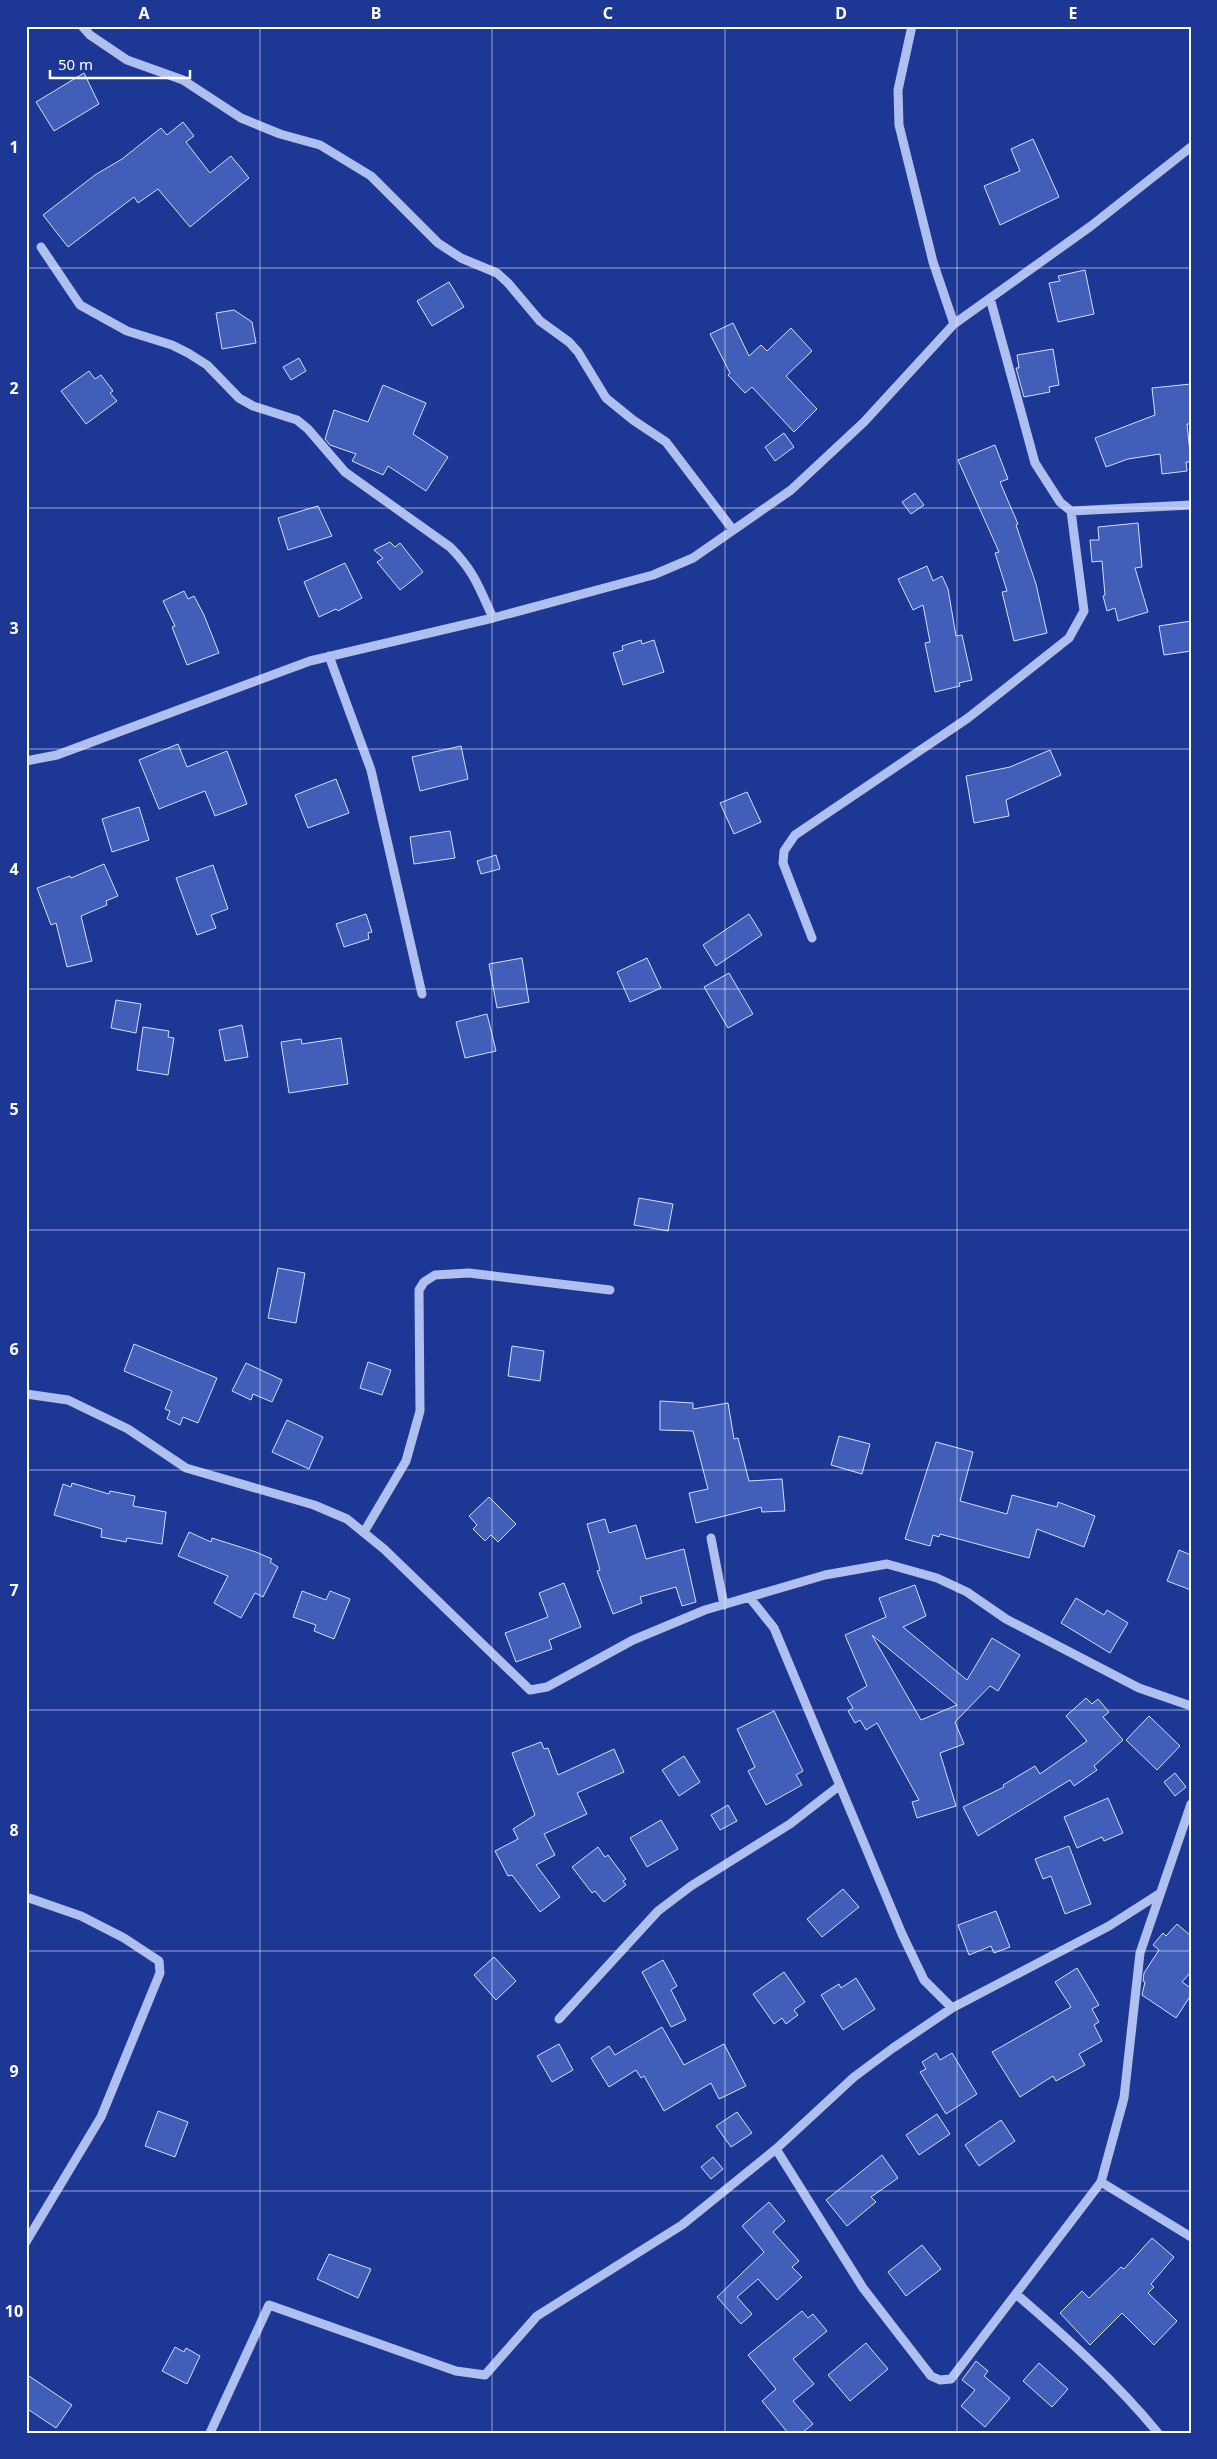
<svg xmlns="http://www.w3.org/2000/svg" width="1217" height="2459" font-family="'Noto Sans',sans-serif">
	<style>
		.building { fill: #415eb9; stroke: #d5defa; fill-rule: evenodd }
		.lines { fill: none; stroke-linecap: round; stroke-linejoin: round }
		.minor { stroke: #afbfef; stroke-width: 9 }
		.grid { fill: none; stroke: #fff; stroke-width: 1; stroke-opacity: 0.55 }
		.neatline { fill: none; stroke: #fff; stroke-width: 2 }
		.grid-label { font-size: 16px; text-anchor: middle; font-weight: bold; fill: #fff }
	</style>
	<rect width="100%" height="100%" fill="#1d3894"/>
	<path class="building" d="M84,73L99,104L54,131L36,102Z
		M183,122L194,136L186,142L210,173L231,156L249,178L190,227L158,189L138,203L134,197L68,247L43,215L95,175L122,159L161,128L167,135Z
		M1033,139L1059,197L1000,225L984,186L1020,171L1011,149Z
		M1085,270L1094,314L1058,322L1049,283L1060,281L1058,276Z
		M449,282L464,307L432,326L417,301Z
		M234,310L252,322L256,343L222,349L216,313Z
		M733,323L749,356L761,345L767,351L791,328L812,351L786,376L817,409L794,432L752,387L745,393L728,375L730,373L710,334Z
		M1053,349L1059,385L1049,387L1050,392L1024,397L1016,368H1019L1017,355Z
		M299,358L306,371L291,380L283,367Z
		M89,371L95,379L101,375L113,391L110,393L117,401L86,424L61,391Z
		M1191,384V424H1187L1191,462H1186L1187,471L1162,474L1160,454L1128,459L1106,467L1095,438L1155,415L1152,388Z
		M383,385L426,403L413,434L448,457L426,491L388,466L383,475L352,461L356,454L330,445L325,439L334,410L368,422Z
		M784,433L794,447L775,461L765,447Z
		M995,445L1008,479L1000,482L1018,524L1016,525L1036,584L1047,633L1014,641L1002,592L1007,591L995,553L999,552L958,460Z
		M915,493L924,505L911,514L902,502Z
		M318,506L332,536L288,550L278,518Z
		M1138,523L1142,567L1135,568L1148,612L1118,621L1115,608L1107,611L1103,596L1105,595L1102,561L1092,562L1090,540H1099L1098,527Z
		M390,542L395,547L400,543L423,572L400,590L377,562L383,558L374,550Z
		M345,563L362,598L338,611L336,609L319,617L304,582Z
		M927,566L933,581L942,576L948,589L956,636L962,635L972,680L959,683L960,686L935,692L925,643L930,642L923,605L913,610L898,579Z
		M184,591L188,599L194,596L204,615L219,653L187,665L172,627L175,626L163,601Z
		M1191,621V651L1164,655L1159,626Z
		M641,640L642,644L654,640L664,672L623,685L613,653L623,650L622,646Z
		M178,744L187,767L227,751L247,804L215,816L205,791L159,809L139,760Z
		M461,746L468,779L420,791L412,757Z
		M1050,750L1061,775L1006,800L1009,816L974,823L966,776L1010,767Z
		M336,779L349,813L308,828L295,795Z
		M747,792L761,822L734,834L720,803Z
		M139,807L149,840L112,852L102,819Z
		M450,831L455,858L414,864L410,837Z
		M496,855L500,869L481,874L477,861Z
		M104,864L118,896L106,901L107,905L81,916L92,961L67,967L56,923L51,925L37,888L70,876L71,878Z
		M213,865L228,909L211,915L216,928L197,935L176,878Z
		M366,914L372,932L368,933L369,939L344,947L336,924Z
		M749,914L762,935L716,966L703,945Z
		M522,958L529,1002L497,1008L489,964Z
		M647,958L661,988L630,1002L617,972Z
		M729,973L753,1014L728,1028L704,987Z
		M116,1000L141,1004L136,1033L111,1028Z
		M487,1014L496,1051L465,1058L456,1022Z
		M242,1025L248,1057L225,1061L219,1030Z
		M143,1027L169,1031L168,1037L174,1038L168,1075L137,1070Z
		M341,1038L348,1084L289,1093L281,1042L301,1039L302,1044Z
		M639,1198L673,1204L668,1231L634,1225Z
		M278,1268L305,1273L296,1323L268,1318Z
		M134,1344L217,1378L198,1423L183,1417L180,1425L167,1419L170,1411L165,1409L172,1391L124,1371Z
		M512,1346L544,1351L540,1381L508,1376Z
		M368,1362L391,1370L382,1395L360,1388Z
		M246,1363L282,1380L272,1402L253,1394L251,1400L232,1391Z
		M660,1401L693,1403V1409L728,1403L734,1439L738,1438L749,1481L782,1479L785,1511L762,1512L761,1507L696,1523L689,1493L708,1489L693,1431L660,1430Z
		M287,1420L323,1437L309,1469L272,1452Z
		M839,1436L870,1444L862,1474L831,1465Z
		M936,1442L973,1452L960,1501L1007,1514L1012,1495L1057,1507L1058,1502L1095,1516L1084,1547L1037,1529L1029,1558L940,1534L939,1537L933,1535L930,1546L905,1539Z
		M72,1483L109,1494L110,1491L135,1496L133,1506L166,1512L162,1544L127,1538L126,1542L101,1537L102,1529L54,1515L63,1484L71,1487Z
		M489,1497L516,1524L498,1542L491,1535L485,1541L473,1529L477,1525L469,1516Z
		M605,1519L609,1533L636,1525L646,1559L684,1549L696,1602L682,1606L676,1587L640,1597L642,1603L613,1614L597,1571L600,1570L587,1524Z
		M189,1532L211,1542L212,1538L256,1552L272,1559L270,1562L278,1567L263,1597L255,1593L241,1618L214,1603L228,1576L178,1556Z
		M1179,1550L1191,1555V1590L1167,1581Z
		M564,1583L581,1627L549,1640L552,1649L516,1662L505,1633L548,1617L539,1593Z
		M915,1585L926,1616L903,1627L967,1680L992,1638L1020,1655L998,1691L990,1686L955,1722L964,1744L940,1753L956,1806L917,1818L912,1802L919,1800L877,1723L866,1730L860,1720L855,1723L848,1711L853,1708L847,1698L867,1686L845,1635L886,1617L879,1598ZM872,1635L957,1705L921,1720Z
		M302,1591L326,1600L330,1591L350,1599L334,1639L314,1631L316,1625L293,1617Z
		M1076,1598L1104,1615L1107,1610L1128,1623L1110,1653L1061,1623Z
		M1086,1698L1092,1704L1098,1699L1109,1712L1103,1717L1123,1740L1094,1766L1097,1770L1074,1786L1070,1780L978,1836L963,1807L1004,1787L1003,1785L1035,1766L1040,1774L1087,1741L1066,1716Z
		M774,1711L803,1771L796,1775L802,1785L766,1805L748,1771L755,1767L737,1729Z
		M1149,1716L1180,1746L1157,1770L1126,1740Z
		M541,1742L544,1749L548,1748L558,1775L614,1749L624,1772L577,1793L587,1814L544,1834L555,1855L536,1865L560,1897L540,1912L512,1875L508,1876L495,1851L518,1839L513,1829L535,1815L512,1753Z
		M684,1756L700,1782L679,1796L662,1770Z
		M1175,1773L1186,1787L1175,1796L1164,1782Z
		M1108,1798L1123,1833L1104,1841L1102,1837L1077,1848L1064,1817Z
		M728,1805L737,1821L720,1830L711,1815Z
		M661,1820L678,1849L647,1867L630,1838Z
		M1069,1846L1091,1904L1065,1914L1051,1876L1043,1879L1035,1859Z
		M598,1847L605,1857L608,1855L626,1879L623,1881L626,1885L604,1902L595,1891L592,1893L572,1867Z
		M843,1889L859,1907L822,1937L807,1919Z
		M996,1911L1010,1947L994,1953L991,1946L969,1955L958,1925Z
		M1177,1924L1191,1936V1972L1182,1982L1191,1988V1995L1176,2018L1142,1995L1145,1982L1143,1981L1144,1973L1159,1950L1153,1945L1163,1933L1166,1936Z
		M494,1957L516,1981L496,2000L474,1975Z
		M663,1960L677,1986L671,1990L686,2020L671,2027L642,1972Z
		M1077,1968L1099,2005L1092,2009L1099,2022L1094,2025L1102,2041L1079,2054L1085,2065L1056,2081L1053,2076L1020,2097L992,2052L1071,2007L1055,1982Z
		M784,1972L805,2002L794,2010L798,2015L786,2024L782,2018L774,2024L753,1994Z
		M856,1978L875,2009L843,2030L821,1995L839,1984L841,1988Z
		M662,2027L684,2065L724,2044L746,2086L719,2099L711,2083L664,2111L644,2076L641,2078L636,2070L609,2087L591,2058L609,2046L615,2055Z
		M559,2044L573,2070L552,2082L537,2056Z
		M936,2053L940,2060L952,2053L977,2094L946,2114L920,2072L926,2069L922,2062Z
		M158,2111L188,2122L175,2157L145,2146Z
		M737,2112L752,2133L731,2147L716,2126Z
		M937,2114L950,2134L919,2155L906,2135Z
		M1001,2120L1015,2141L979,2166L965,2145Z
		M882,2155L898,2178L871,2197L876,2202L847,2226L826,2200Z
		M713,2157L723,2169L711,2179L701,2167Z
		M769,2202L785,2221L773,2232L799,2261L792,2267L802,2277L777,2300L758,2279L737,2297L752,2314L741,2324L717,2297L764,2252L742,2226Z
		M1152,2238L1174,2257L1151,2284L1154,2287L1148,2293L1177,2321L1154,2345L1122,2313L1090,2345L1060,2313L1082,2291L1089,2298L1121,2267L1124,2269Z
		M922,2245L941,2269L906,2296L888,2272Z
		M329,2254L371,2269L358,2298L317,2279Z
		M802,2311L808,2318L813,2314L827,2331L793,2359L814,2384L793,2401L813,2424L802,2433H788L762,2401L776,2389L748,2355Z
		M866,2343L888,2369L850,2401L828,2375Z
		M175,2347L184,2352L186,2348L200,2356L187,2384L162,2371Z
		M976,2361L988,2371L984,2376L1010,2398L985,2427L961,2406L975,2390L962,2380Z
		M1039,2363L1068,2389L1052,2407L1023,2381Z
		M26,2374L72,2405L56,2428L26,2408Z"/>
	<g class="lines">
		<path class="minor" d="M82,26L90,35L127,60L183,80L241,118L280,134L320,145L371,176L438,243L461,258L497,273L508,283L540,321L569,342L578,352L606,398L633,420L666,442L733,530
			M912,26L898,90L899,125L933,262L954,324
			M41,247L80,305L127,331L172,345L188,353L207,365L239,398L253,406L297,420L308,429L345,472L450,547C474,571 479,587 493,618
			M990,298L1035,463L1060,502L1071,511L1191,505
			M329,656L371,770L422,994
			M26,761L57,755L310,661L493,618L653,575L693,558L791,490L864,422L954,324L1091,226L1191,147
			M812,938L783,863L784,851L795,835L968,718L1069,638L1084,611L1071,511
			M26,1394L68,1400L128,1429L186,1468L314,1505L347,1519L384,1549L530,1690L547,1687L633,1640L705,1610L825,1575L887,1564L937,1578L967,1592L1006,1619L1139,1688L1191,1706
			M364,1532L406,1461L420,1411L419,1290L424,1282L435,1275L469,1273L610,1290
			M711,1538L724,1605
			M750,1598L774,1628L902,1934L924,1980L952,2008
			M26,1897L81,1916L124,1938L159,1961L160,1973L101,2117L26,2242
			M559,2019L658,1911L691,1886L790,1824L839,1786
			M776,2149L863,2288L931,2376L940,2380L951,2379L1101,2182L1124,2098L1140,1953L1191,1804
			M1101,2182L1191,2237
			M1016,2294C1066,2337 1116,2382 1158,2433
			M210,2433L269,2305L456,2371L485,2375L537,2316L682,2225L776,2149L854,2077L893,2048L952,2008L1109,1926L1159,1894"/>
	</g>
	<path class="grid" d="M260,26V2433M492,26V2433M725,26V2433M957,26V2433M26,268H1191M26,508H1191M26,749H1191M26,989H1191M26,1230H1191M26,1470H1191M26,1710H1191M26,1951H1191M26,2191H1191"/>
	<rect width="1217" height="2459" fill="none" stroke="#1d3894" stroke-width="55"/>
	<path d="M50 70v8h140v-8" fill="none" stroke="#ffffff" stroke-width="2.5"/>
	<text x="58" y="70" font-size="15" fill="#ffffff" stroke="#1d3894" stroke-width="4" paint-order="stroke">50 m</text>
	<rect x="28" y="28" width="1162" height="2404" class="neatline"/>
	<g class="grid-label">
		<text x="144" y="19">A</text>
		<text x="376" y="19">B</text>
		<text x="608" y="19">C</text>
		<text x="841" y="19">D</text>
		<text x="1073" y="19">E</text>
		<text x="14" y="153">1</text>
		<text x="14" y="394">2</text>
		<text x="14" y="634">3</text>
		<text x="14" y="875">4</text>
		<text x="14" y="1115">5</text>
		<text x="14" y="1355">6</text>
		<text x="14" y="1596">7</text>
		<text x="14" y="1836">8</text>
		<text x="14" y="2077">9</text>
		<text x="14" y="2317">10</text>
	</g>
</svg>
